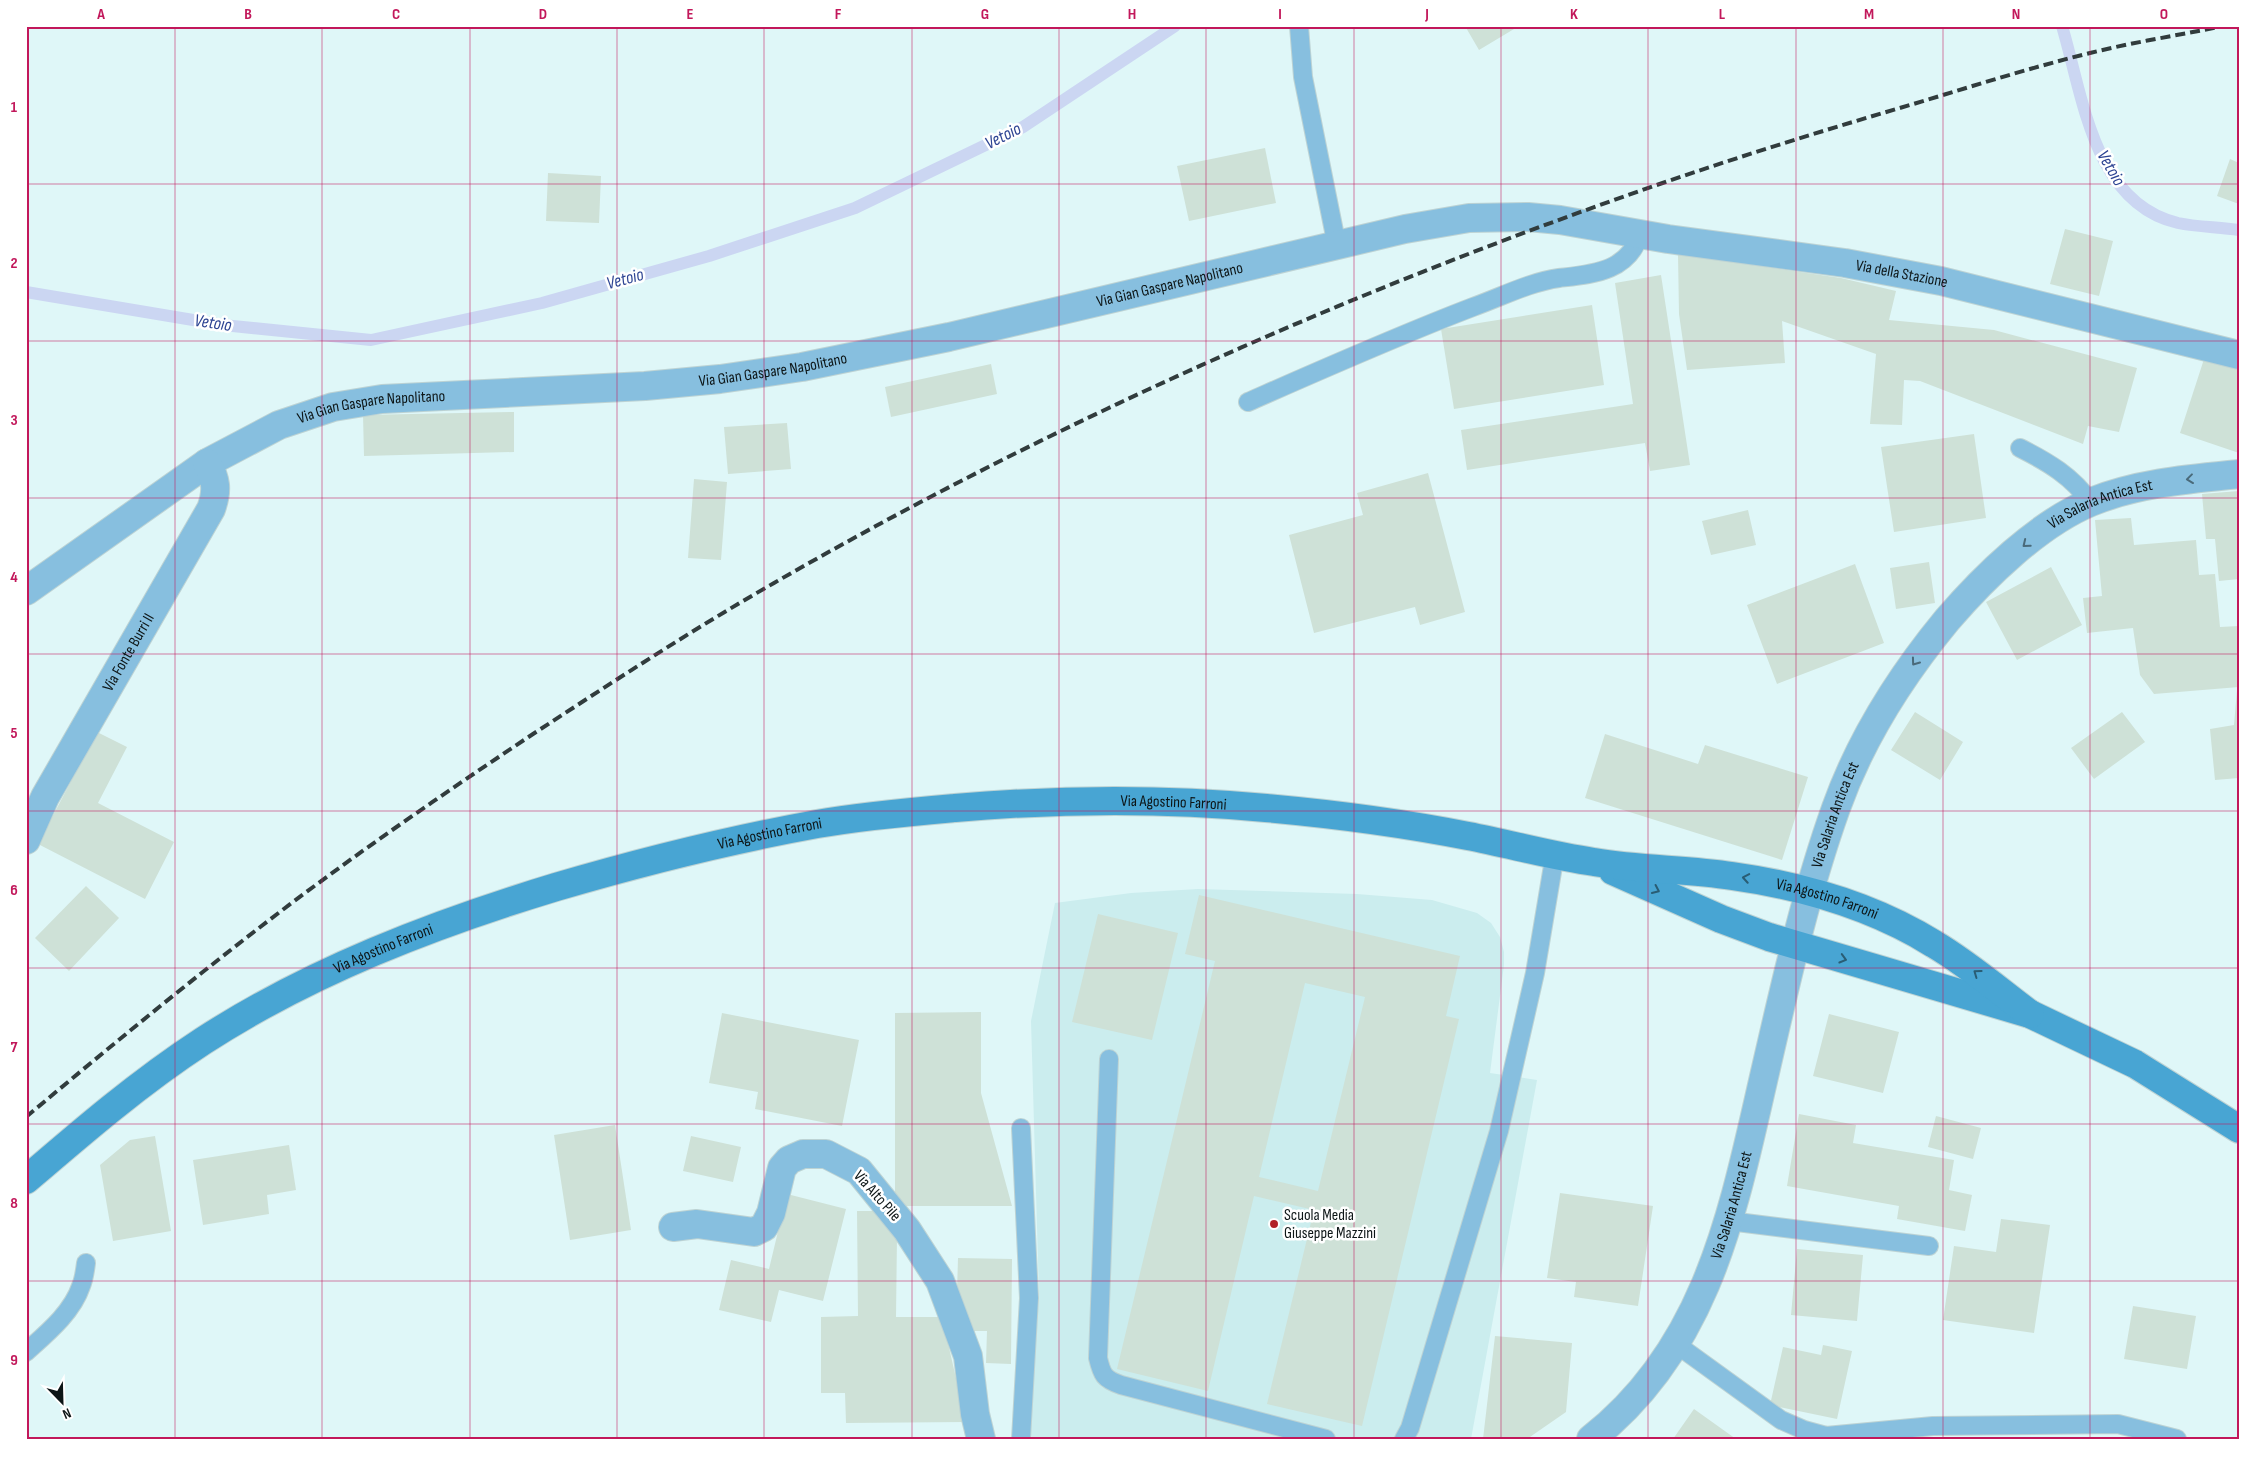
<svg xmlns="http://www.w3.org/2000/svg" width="2265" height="1465" font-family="'Sofia Sans Condensed',sans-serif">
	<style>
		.built { fill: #cbedee }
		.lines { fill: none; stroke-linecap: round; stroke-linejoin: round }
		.stream { stroke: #cbd6f2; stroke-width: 12 }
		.building { fill: #cee1d7; fill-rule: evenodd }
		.lane-casing { stroke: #bdd3d4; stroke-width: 20 }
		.street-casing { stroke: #bdd3d4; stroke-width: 30 }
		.secondary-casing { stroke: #bdd3d4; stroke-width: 30 }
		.lane { stroke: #87bfdf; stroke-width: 18 }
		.street { stroke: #87bfdf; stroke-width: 28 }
		.secondary { stroke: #48a5d3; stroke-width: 28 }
		.rail { stroke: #313c3d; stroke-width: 4; stroke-dasharray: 10 5; stroke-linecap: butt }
		.oneway { stroke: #4a6a7a }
		.oneway2 { stroke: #2a5d74 }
		.grid { fill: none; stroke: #c2185b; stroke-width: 1; stroke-opacity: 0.55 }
		.poi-dot { fill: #b22127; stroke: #fff; stroke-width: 2 }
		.labels { text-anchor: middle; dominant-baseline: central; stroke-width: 5; stroke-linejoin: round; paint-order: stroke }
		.street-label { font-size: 16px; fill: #0d1516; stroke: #fff }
		.poi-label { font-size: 16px; fill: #0d1516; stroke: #fff; text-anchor: start }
		.water-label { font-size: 18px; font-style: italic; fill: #2d4493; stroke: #fff }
		.neatline { fill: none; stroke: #c2185b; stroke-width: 2 }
		.grid-label { font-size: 16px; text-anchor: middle; font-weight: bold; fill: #c2185b }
	</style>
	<rect width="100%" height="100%" fill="#dff7f8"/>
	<path class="built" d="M1198,889L1357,894L1432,900L1477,913L1491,923L1500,937L1504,952V965L1490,1073L1537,1080L1471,1439H1032L1030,1431L1039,1295L1031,1021L1055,903L1131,893Z"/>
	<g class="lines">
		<path class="stream" d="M2062,26C2083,96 2093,203 2178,223C2197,227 2219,227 2239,230
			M26,292L223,325L371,340L542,303L709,256L855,208L1023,127L1175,26"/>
	</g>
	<path class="building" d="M1465,26H1519L1479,50Z
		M1265,148L1276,203L1189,221L1177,166Z
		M2230,159L2239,163V204L2217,196Z
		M548,173L601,176L599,223L546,221Z
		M2065,229L2113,241L2099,296L2050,284Z
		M1678,254L1841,278L1896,291L1889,320L1994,330L2137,368L2119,432L2088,426L2083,444L1920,381L1904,380L1902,425L1870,424L1876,354L1782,321L1785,363L1687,370L1679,314Z
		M1661,275L1690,465L1650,471L1645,443L1467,470L1461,430L1633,404L1615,283Z
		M1592,305L1604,385L1454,409L1441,329Z
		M2205,356L2239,367V453L2180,433Z
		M991,364L997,394L891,417L885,387Z
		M514,412V452L364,456L363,415Z
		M787,423L791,469L728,474L724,427Z
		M1974,434L1986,518L1894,532L1881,447Z
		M1428,473L1465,612L1420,625L1415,607L1314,633L1289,535L1363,515L1357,493Z
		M694,479L727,482L721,560L688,558Z
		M2239,491V579L2219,581L2215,539H2206L2202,494Z
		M1748,510L1756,545L1711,555L1702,521Z
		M2131,518L2134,545L2196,540L2199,575L2215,574L2220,627L2239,626V687L2154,694L2140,675L2133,628L2087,633L2083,598L2102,596L2095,520Z
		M1929,562L1935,603L1896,609L1890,568Z
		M1855,564L1884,643L1777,684L1747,605Z
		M2051,567L2082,625L2017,660L1986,602Z
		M2237,690L2239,778L2215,780L2210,729L2234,725Z
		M1915,712L1963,742L1940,780L1891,750Z
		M2122,712L2145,742L2094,779L2071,748Z
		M97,732L127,747L98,803L174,842L145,899L38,844Z
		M1605,734L1698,764L1705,745L1808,777L1782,860L1585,798Z
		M86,886L119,918L69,971L35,938Z
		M1199,895L1460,956L1446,1016L1459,1019L1362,1426L1267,1404L1314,1210L1254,1196L1208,1391L1117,1369L1215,961L1185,954ZM1305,983L1365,997L1318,1191L1259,1177Z
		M1098,914L1178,933L1152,1040L1072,1022Z
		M981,1012V1093L1012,1206H895V1013Z
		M722,1013L859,1040L842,1126L755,1109L758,1092L709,1083Z
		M1829,1014L1899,1032L1883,1093L1813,1076Z
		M1799,1114L1856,1125L1853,1143L1954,1160L1949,1190L1972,1195L1965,1231L1897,1219L1899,1206L1787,1186Z
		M1936,1116L1981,1128L1973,1159L1928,1147Z
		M615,1125L631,1230L570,1240L554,1135Z
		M155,1136L171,1231L113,1241L100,1165L130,1140Z
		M691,1136L741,1147L733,1182L683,1171Z
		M289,1145L296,1190L267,1195L269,1214L203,1225L193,1160Z
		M1560,1193L1653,1206L1638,1306L1574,1297L1576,1282L1547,1278Z
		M787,1194L846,1209L823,1301L779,1290L771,1322L719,1310L731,1260L769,1269Z
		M857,1211H876L897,1236L896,1317H942L966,1422L846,1423L845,1393H821V1317L858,1316Z
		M2001,1219L2050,1225L2034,1333L1943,1320L1954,1246L1996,1252Z
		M1797,1249L1863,1255L1857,1321L1791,1315Z
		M958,1258L1012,1259L1011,1364L986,1363L987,1331H970L957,1292Z
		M2133,1306L2196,1316L2187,1369L2124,1359Z
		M1495,1336L1572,1343L1566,1412L1527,1439H1483Z
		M1823,1345L1852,1351L1837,1419L1770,1405L1783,1347L1821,1355Z
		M1694,1409L1736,1439H1673Z"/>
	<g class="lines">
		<g class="lane-casing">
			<path id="lane" d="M1299,26L1303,77L1337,246
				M1248,402C1323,369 1397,336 1473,307C1501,297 1530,282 1559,278C1593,274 1628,272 1640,234
				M2020,448C2048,462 2073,477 2090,502
				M1109,1059L1098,1358C1102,1375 1104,1379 1121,1385L1326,1439
				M1021,1128L1029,1298L1021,1439
				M1729,1221L1929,1246
				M1676,1344L1781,1420L1804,1430L1826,1436L1933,1426L2118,1424L2177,1439
				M26,1352C46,1334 72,1313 81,1286C84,1279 85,1271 86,1263
				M1404,1439L1410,1428L1499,1131L1535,973L1555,854"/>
		</g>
		<g class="street-casing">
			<g id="street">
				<path id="s1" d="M26,591L207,463L279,425L333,407L382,399L645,386L720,379L802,367L949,337L1405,229L1469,218L1528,217L1560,220L1668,239L1845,263L1941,281L2239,355"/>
				<path id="s2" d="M26,840L45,797L211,509C218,490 216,479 207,463"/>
				<path d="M673,1227L697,1224L754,1232L764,1227L771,1213L782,1168L789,1160L803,1154H826L859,1171L907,1230L940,1281L968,1356L975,1414L981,1439"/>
				<path id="s3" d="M1591,1439C1710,1346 1734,1206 1766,1068C1786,981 1806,892 1836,808C1861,738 1900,677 1947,620C1984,577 2038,524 2091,502C2138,483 2189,479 2239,474"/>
			</g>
		</g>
		<g class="secondary-casing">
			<g id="secondary">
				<path d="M1613,871L1721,919L1769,937L2030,1014L2135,1064L2239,1129"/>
				<path id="s4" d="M26,1180C83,1131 140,1082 203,1041C311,971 434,924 556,887C641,862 729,840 817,824C862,816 909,812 955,808C1059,799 1162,798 1266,808C1333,814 1402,823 1468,836C1510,844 1551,856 1594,862C1640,870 1687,869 1732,876C1803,886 1873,906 1934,944C1968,964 1998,990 2030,1014"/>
			</g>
		</g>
		<use href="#lane" class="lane"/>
		<use href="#street" class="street"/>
		<use href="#secondary" class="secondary"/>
		<path class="rail" d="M26,1117C106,1050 186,984 268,921C354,855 443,794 533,734C602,689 672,643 743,601C1019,439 1313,307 1614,200C1712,165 1811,134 1910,105C1970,87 2029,68 2090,53C2134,42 2180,35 2224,26"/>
	</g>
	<defs><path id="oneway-chevron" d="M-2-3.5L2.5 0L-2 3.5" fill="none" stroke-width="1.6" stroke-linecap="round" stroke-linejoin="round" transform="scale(1.25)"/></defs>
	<g class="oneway">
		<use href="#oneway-chevron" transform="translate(2190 479) rotate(173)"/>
		<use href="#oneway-chevron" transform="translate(2026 544) rotate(141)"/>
		<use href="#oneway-chevron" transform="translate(1915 662) rotate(126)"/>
	</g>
	<g class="oneway2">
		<use href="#oneway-chevron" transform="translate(1746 878) rotate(-170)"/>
		<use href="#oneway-chevron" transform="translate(1656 890) rotate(25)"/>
		<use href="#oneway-chevron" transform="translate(1843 959) rotate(16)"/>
		<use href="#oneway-chevron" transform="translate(1977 973) rotate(-144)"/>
	</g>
	<path class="grid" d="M175,26V1439M322,26V1439M470,26V1439M617,26V1439M764,26V1439M912,26V1439M1059,26V1439M1206,26V1439M1354,26V1439M1501,26V1439M1648,26V1439M1796,26V1439M1943,26V1439M2090,26V1439M26,184H2239M26,341H2239M26,498H2239M26,654H2239M26,811H2239M26,968H2239M26,1124H2239M26,1281H2239"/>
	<circle class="poi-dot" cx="1274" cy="1224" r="5"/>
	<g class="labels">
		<g class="street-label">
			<text stroke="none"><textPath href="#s1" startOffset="1952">Via della Stazione</textPath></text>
			<text stroke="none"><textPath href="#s1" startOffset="1208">Via Gian Gaspare Napolitano</textPath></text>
			<text stroke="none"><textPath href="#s1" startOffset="802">Via Gian Gaspare Napolitano</textPath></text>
			<text stroke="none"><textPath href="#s1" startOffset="398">Via Gian Gaspare Napolitano</textPath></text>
			<text stroke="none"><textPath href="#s3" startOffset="1104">Via Salaria Antica Est</textPath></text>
			<text stroke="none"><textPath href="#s2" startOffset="214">Via Fonte Burri II</textPath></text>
			<text stroke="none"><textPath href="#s4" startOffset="1238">Via Agostino Farroni</textPath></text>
			<text stroke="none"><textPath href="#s3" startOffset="682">Via Salaria Antica Est</textPath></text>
			<text stroke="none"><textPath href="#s4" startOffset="832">Via Agostino Farroni</textPath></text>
			<text stroke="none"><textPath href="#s4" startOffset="1900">Via Agostino Farroni</textPath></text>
			<text stroke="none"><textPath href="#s4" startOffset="428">Via Agostino Farroni</textPath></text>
			<text transform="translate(877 1196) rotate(48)">Via Alto Pile</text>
			<text stroke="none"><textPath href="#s3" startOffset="278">Via Salaria Antica Est</textPath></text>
		</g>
		<g class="poi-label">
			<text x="1284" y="1215">Scuola Media<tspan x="1284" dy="18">Giuseppe Mazzini</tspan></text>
		</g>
		<g class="water-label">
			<text transform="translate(1003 136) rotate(-27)">Vetoio</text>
			<text transform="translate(2111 168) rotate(60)">Vetoio</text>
			<text transform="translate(625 279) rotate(-15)">Vetoio</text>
			<text transform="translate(213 323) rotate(8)">Vetoio</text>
		</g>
	</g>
	<rect width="2265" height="1465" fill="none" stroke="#ffffff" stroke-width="55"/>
	<g transform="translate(62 1402) rotate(157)" stroke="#ffffff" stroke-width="4" paint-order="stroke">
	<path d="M0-4L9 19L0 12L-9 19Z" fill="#0d1516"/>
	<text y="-8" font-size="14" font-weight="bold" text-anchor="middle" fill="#0d1516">N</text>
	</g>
	<rect x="28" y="28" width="2210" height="1410" class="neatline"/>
	<g class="grid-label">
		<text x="101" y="19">A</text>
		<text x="248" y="19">B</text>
		<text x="396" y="19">C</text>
		<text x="543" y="19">D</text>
		<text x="690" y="19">E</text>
		<text x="838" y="19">F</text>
		<text x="985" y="19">G</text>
		<text x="1132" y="19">H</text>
		<text x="1280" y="19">I</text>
		<text x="1427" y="19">J</text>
		<text x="1574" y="19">K</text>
		<text x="1722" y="19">L</text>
		<text x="1869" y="19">M</text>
		<text x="2016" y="19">N</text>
		<text x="2164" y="19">O</text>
		<text x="14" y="112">1</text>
		<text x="14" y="268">2</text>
		<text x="14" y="425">3</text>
		<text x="14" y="582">4</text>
		<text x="14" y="738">5</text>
		<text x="14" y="895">6</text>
		<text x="14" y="1052">7</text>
		<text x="14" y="1208">8</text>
		<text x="14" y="1365">9</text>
	</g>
</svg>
